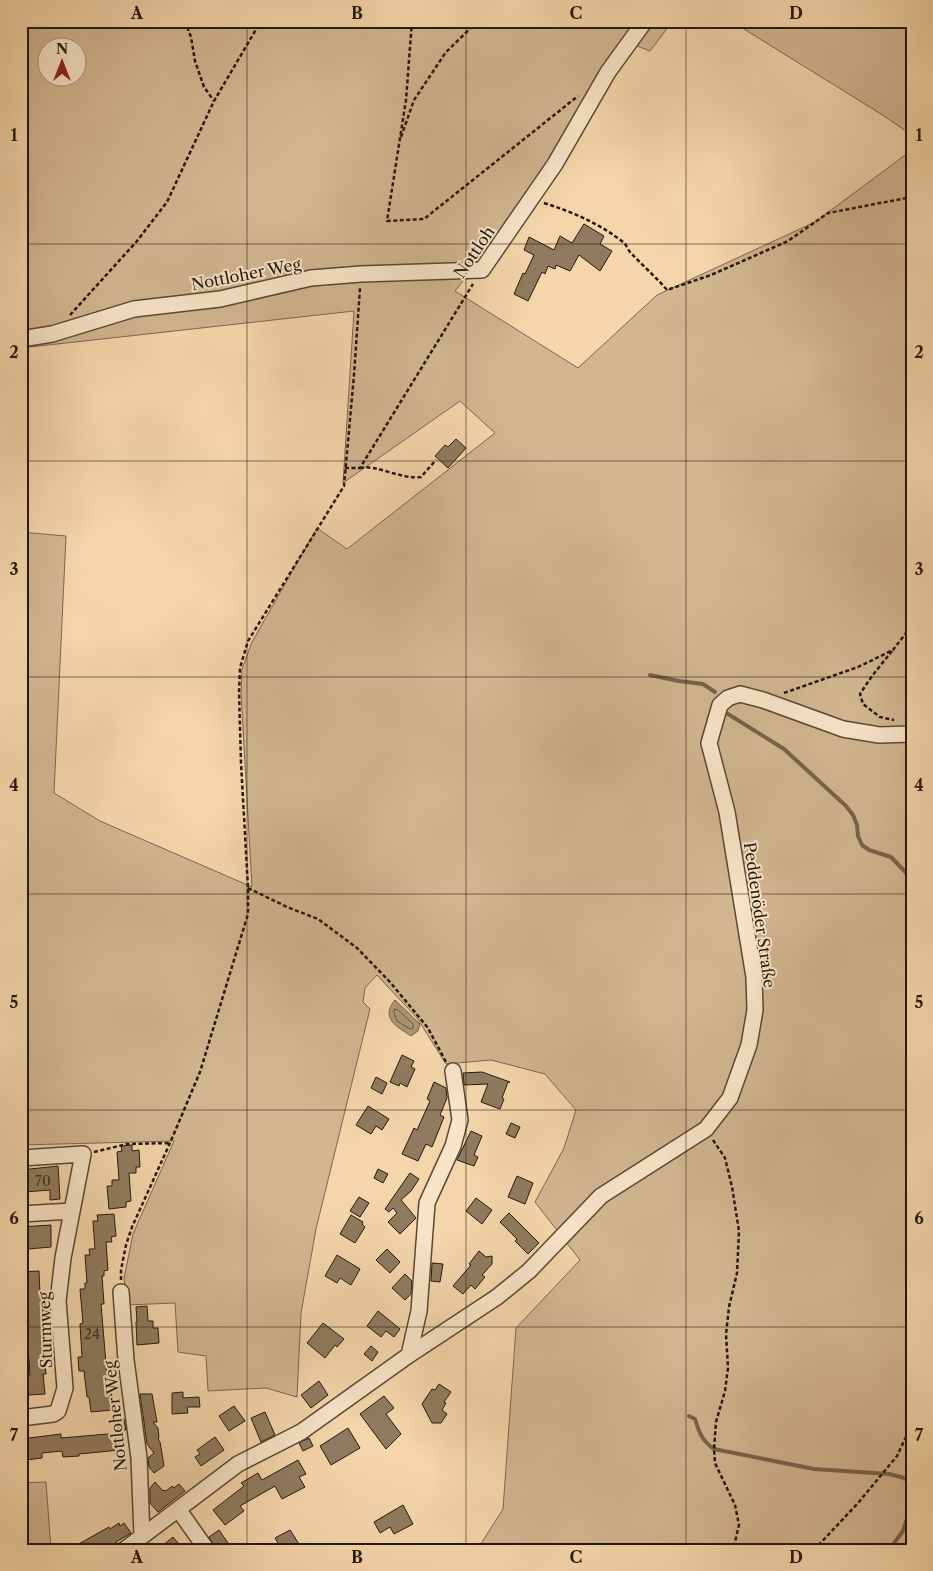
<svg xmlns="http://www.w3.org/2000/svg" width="933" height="1571" font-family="'Libre Caslon Text',serif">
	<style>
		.green { fill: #d1b690; stroke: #7a6750; fill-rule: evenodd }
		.water { fill: #ad9575; stroke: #76634c }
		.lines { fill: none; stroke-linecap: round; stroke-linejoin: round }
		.shore { stroke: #685642; stroke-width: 1 }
		.stream { stroke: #76634c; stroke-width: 4 }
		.building { fill: #907b60; stroke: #24180f }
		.minor-casing { stroke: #584836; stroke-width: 18 }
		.path { stroke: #24180f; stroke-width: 2.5; stroke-dasharray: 4 2.5; stroke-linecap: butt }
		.minor { stroke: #f8e4c8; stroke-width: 15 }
		.grid { fill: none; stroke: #24180f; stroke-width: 1; stroke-opacity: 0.55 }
		.labels { text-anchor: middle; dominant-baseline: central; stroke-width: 4; stroke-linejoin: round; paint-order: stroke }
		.number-label { font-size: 14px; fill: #3f3123 }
		.street-label { font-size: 16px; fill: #24180f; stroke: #f8e4c8 }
		.neatline { fill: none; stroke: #24180f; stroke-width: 2 }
		.grid-label { font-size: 16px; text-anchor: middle; font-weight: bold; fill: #24180f }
	</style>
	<rect width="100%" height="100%" fill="#f4d6aa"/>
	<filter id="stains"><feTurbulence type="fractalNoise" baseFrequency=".004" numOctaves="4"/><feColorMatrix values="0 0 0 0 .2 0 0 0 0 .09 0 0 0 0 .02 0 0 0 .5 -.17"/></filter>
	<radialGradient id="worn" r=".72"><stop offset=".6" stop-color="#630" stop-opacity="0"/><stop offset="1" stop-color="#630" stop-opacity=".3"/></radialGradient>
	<path class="green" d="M21,21H642L532,192L455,291L578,368L657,295L815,222L912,150V1550H477L503,1509L516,1328L580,1260L535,1202L564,1148L576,1110L545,1074L491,1060L446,1064L417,1018L377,975L365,988L363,1002L370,1009L316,1229L301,1313L297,1397L266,1388L208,1391L206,1356L178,1352L175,1303L127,1305L124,1278L133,1234L174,1141L21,1145V532L66,536L54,793L100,821L252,887L241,693L242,669L252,642L317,528L347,549L495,433L460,401L343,483L354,311L21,348ZM48,48H78V78H48Z
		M650,21H673L650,51L632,44Z
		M731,21H912V135L881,114Z
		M46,1482L51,1550H21V1483Z"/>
	<path class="water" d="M395,1000L420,1024L418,1031L411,1036C396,1026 380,1018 395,1000Z"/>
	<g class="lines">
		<path class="shore" d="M395,1009L398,1010L413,1024V1028L410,1029L397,1021L394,1013Z"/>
		<path class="stream" d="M650,675L679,681L703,684L715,692
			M728,714L784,749L846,806L853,815L857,825L858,836L862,845L869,850L891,857L912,879
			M689,1416L695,1419C699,1432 702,1441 714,1449L814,1469L889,1474L901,1477L912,1482
			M889,1550L903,1531L912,1503"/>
	</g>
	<path class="building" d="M584,224L604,236L600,244L612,251L600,271L579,255L570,271L556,265L555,269L548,266L545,274L542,272L528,301L514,294L523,273L525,274L534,255L524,250L529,237L554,250L560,236L572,243Z
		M456,439L466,448L448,468L435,456L445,445L448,447Z
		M402,1055L414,1061L411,1067L415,1069L407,1087L400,1083L399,1086L390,1082Z
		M482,1072L510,1082H508L502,1098L504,1099L500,1109L481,1102L488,1084L464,1085L463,1073Z
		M376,1077L387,1083L382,1094L371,1088Z
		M434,1082L446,1088L447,1098L440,1115L444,1117L432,1147L426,1144L418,1161L402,1154L414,1128L417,1130L430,1101L427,1099Z
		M368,1106L389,1119L382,1130L376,1126L371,1134L356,1125Z
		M511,1123L520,1127L515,1138L506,1134Z
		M471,1131L482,1136L474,1155L478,1157L474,1166L457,1160Z
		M132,1145V1151L139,1150L140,1167H136V1173H129L131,1201L126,1202V1207L109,1209L107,1186H112V1180H119L117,1152L122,1151L121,1146Z
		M58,1166L60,1199L50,1200V1190L25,1192V1190H21V1170Z
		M378,1169L388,1174L383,1183L374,1178Z
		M410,1173L419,1179L411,1191L401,1200L416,1218L400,1234L388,1222L397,1213L393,1208L389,1212L385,1209Z
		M517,1176L533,1183L525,1204L508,1197Z
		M359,1197L369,1203L360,1217L350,1211Z
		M476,1198L492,1210L482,1224L466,1211Z
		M509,1213L539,1243L528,1254L515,1241L517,1239L500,1222Z
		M114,1214L116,1236L111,1237L112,1242H106L108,1270L104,1271V1276H102L104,1304H101L108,1388H111L113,1410L91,1412L89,1397H87L84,1371H79L78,1357H82L80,1324L83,1323L80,1289H85V1283H87L85,1255H90L89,1249H95L93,1221H98L97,1215Z
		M351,1215L363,1222L362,1224L365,1227L355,1243L340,1234Z
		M51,1225V1247L28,1249V1246L21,1247V1227Z
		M387,1249L400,1262L390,1273L376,1260Z
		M479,1251L486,1257L492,1256V1264L482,1275L485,1277L475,1289L471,1285L463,1294L453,1286L471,1265L469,1264Z
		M337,1255L360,1269L351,1285L340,1278L337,1283L325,1276Z
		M432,1263L443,1264L440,1282L431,1281Z
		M39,1271L40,1294H42L47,1363H45L46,1374H43L45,1394L29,1395L28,1389L23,1390L22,1376L30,1375L25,1306L23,1307L21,1272Z
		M405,1274L412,1281L411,1294L405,1300L392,1288Z
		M147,1306L148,1321H153V1328H158L159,1343L137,1345L136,1322H137L136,1307Z
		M378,1311L400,1329L394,1337L386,1331L381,1337L367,1326Z
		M323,1323L344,1339L337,1347L335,1345L325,1358L307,1343Z
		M371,1346L378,1352L372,1361L364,1354Z
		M319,1381L328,1395L311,1408L301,1395Z
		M439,1384L451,1392L444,1402L446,1403L442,1410L447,1414L441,1423H432L422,1404L432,1389L435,1390Z
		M183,1392V1398L199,1397L200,1407H187L188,1413L172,1414V1393Z
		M140,1394H152L157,1422H153L158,1428L159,1438L158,1439L160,1442L164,1466L154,1473L149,1467L148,1458L154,1453L147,1444Z
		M384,1396L394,1408L386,1414L401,1434L386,1449L360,1414Z
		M234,1406L245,1421L229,1431L219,1416Z
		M265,1412L275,1435L261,1442L251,1418Z
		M114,1419H124L126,1430L113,1429Z
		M348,1428L360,1448L331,1465L320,1446Z
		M119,1433L120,1450L79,1454V1456L63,1457L62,1451L42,1453V1458L26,1460L25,1456H21V1439L61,1434V1438Z
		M215,1437L224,1450L201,1466L195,1457L200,1454L197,1450Z
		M309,1438L313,1446L303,1451L299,1443Z
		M298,1460L306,1474L299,1477L305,1487L282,1499L275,1486L240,1506L244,1511L225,1525L213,1510L244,1486L241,1483L258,1473L262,1480Z
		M155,1482L163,1491L164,1490L166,1491L172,1486L174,1488L179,1484L185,1491L158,1512L150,1503V1488Z
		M403,1505L413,1524L394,1534L390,1527L380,1533L374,1522Z
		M119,1523L120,1526L124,1523L131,1533L116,1542L117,1544L115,1550H68L109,1527L110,1529Z
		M219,1530L228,1543L219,1550H216L209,1537Z
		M290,1530L299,1544L295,1546L293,1550H282L275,1538Z
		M173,1537L184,1550H157Z"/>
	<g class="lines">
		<g class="minor-casing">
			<path id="minor" d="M21,339L52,334L134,309L220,299L311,278L361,274L482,270L555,164L608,72L645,21
				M21,1158L83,1154L63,1258L58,1301L65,1388L58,1411L53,1414L21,1418
				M21,1214L72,1211
				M121,1292L126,1360L139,1458L142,1536
				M409,1355L419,1311L427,1203L453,1146L460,1120L453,1071
				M178,1509L207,1550
				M124,1550L238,1464L301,1432L409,1355L497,1297L529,1271L601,1196L706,1129L730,1098L749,1045L755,1010L754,977L727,812L709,743L720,705L728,698L740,694L763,700L843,729L879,735L912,734"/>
		</g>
		<path class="path" d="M185,21L191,37L195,61L204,87L214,101
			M412,21L406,100L387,221L424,219L578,96
			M21,85L25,29L24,21
			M401,137L414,100L446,52L478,21
			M21,169L28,199L25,283L21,301
			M544,203C573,212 600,224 623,242C627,245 628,251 632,254C643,266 656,277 667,290L711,275L788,241L828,213L912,197
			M70,315L137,241L167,202L214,101L261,21
			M345,468H360L473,284
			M360,468C376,464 402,480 421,477L436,460
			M892,651L872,676L860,694L863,704L880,717L894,720
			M784,693L858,667L893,650L912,625
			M248,888L287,907L318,919L357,948L390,982L428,1028L446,1062
			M713,1140L725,1158L732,1187L739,1231L737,1273L729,1307L726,1334L728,1368L725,1391L716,1422L714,1449L715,1463L735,1505L739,1525L733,1550
			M94,1152L127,1144L170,1143
			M121,1280V1270L126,1245L132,1227L170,1143L200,1072L248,914V888L241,763L239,693L240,668L248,641L344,486L354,375L360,288
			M814,1550L858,1503L897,1456L912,1424"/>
		<use href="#minor" class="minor"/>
	</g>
	<path class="grid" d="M247,21V1550M466,21V1550M686,21V1550M21,244H912M21,461H912M21,677H912M21,894H912M21,1110H912M21,1327H912"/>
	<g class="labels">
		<g class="number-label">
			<text x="43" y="1181">70</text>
			<text x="92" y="1334">24</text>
		</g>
		<g class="street-label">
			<text transform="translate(474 252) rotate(-56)">Nottloh</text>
			<text transform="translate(246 274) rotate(-11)">Nottloher Weg</text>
			<text transform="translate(760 915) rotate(82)">Peddenöder Straße</text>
			<text transform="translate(45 1330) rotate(-92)">Sturmweg</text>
			<text transform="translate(115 1416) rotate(-96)">Nottloher Weg</text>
		</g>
	</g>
	<rect width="933" height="1571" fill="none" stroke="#f4d6aa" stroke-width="55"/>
	<g transform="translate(62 62)"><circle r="24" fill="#f8e4c8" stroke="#a3927e"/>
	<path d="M0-4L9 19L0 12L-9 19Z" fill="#8f2418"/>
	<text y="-8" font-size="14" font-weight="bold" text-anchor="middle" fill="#24180f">N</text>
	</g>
	<rect x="28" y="28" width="878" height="1516" class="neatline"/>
	<g class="grid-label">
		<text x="137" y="19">A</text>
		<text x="357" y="19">B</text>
		<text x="576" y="19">C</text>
		<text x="796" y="19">D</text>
		<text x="14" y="141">1</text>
		<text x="919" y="141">1</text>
		<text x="14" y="358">2</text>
		<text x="919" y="358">2</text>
		<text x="14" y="575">3</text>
		<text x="919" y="575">3</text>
		<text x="14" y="791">4</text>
		<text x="919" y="791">4</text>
		<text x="14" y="1008">5</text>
		<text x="919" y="1008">5</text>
		<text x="14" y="1224">6</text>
		<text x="919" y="1224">6</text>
		<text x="14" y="1441">7</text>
		<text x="919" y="1441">7</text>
		<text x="137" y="1563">A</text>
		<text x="357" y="1563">B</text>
		<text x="576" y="1563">C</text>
		<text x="796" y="1563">D</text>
	</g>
	<rect width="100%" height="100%" filter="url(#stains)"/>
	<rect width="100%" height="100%" fill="url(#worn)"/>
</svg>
